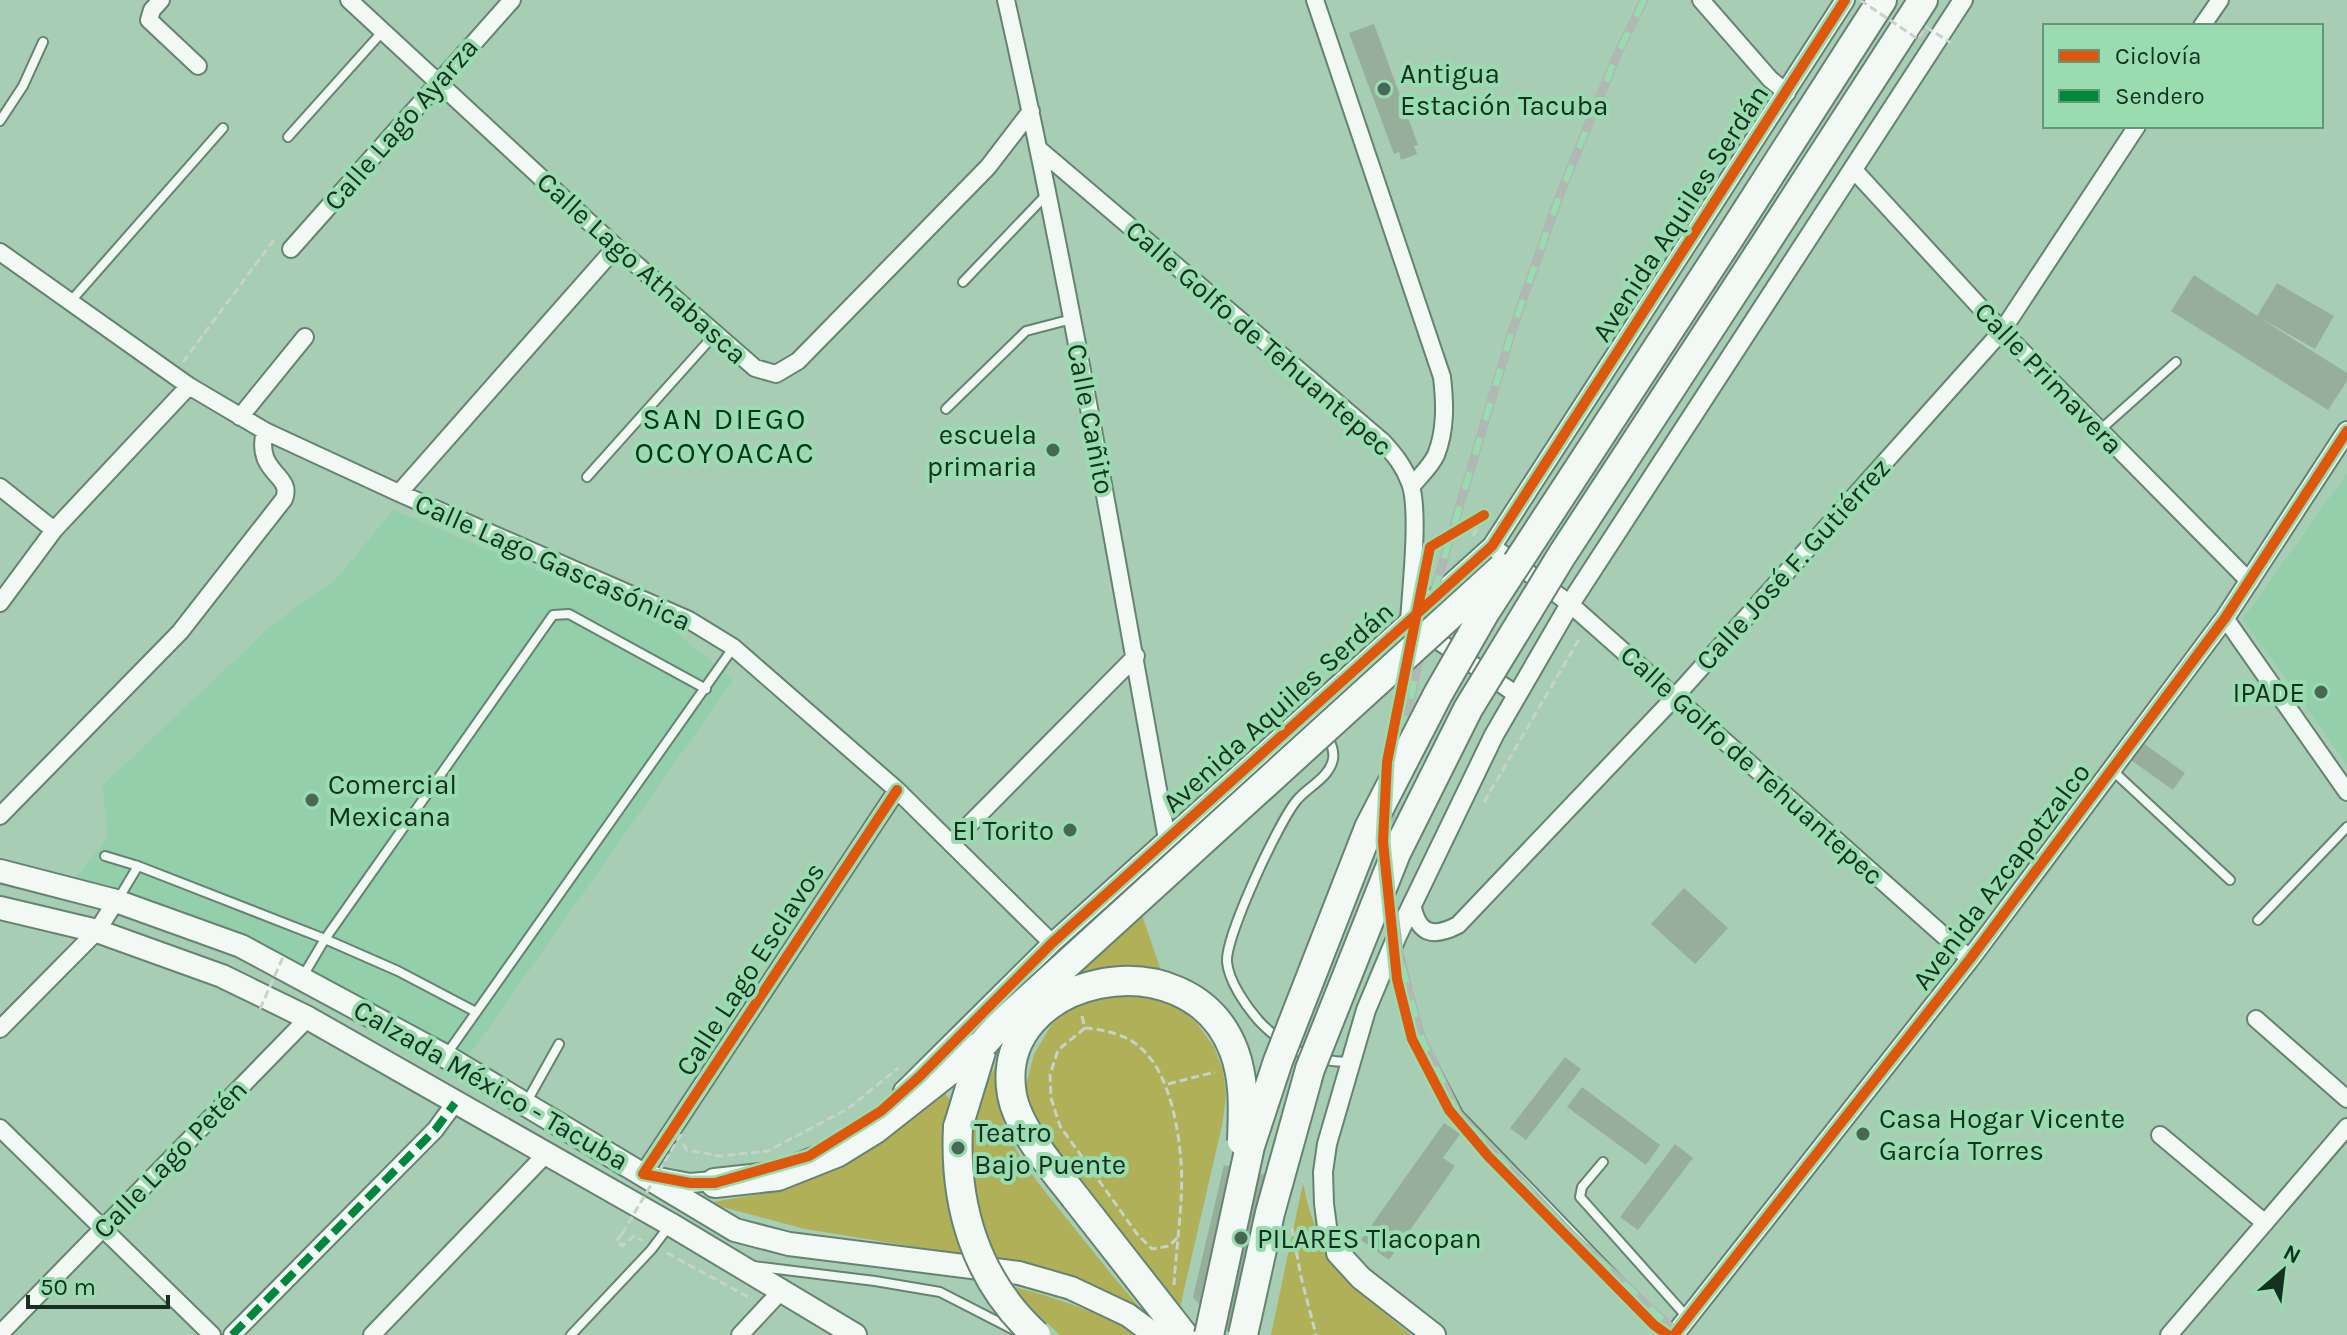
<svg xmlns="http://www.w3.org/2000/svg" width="2347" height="1335" font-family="Karla,sans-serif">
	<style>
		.built { fill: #94cfab }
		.green { fill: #afb057 }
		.building { fill: #97af9a }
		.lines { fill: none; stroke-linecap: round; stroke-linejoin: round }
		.service-casing { stroke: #658371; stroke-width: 12 }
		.pedestrian-casing { stroke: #658371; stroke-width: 15 }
		.minor-casing { stroke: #658371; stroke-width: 20 }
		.tertiary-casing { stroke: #658371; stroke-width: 22 }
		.secondary-casing { stroke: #658371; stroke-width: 26 }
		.motorway-casing { stroke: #658371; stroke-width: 32 }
		.path { stroke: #c6d2ca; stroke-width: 3; stroke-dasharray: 8 4; stroke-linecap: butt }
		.service { stroke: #f2f8f4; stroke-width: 8 }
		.pedestrian { stroke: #f2f8f4; stroke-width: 11 }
		.minor { stroke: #f2f8f4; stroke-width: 16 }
		.tertiary { stroke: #f2f8f4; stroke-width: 18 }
		.secondary { stroke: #f2f8f4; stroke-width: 22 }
		.motorway { stroke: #f2f8f4; stroke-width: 28 }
		.rail-casing { stroke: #afb8b2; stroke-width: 9 }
		.rail { stroke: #98dcb0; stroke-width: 6; stroke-dasharray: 18; stroke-linecap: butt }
		.motorway-bridge-casing { stroke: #658371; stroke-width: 32; stroke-linecap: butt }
		.path-bridge { stroke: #c6d2ca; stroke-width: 3; stroke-dasharray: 8 4; stroke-linecap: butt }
		.motorway-bridge { stroke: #f2f8f4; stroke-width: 28 }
		.quiet { stroke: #00873e; stroke-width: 8; stroke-dasharray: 16 8; stroke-linecap: butt }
		.cycleway-casing { stroke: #98dcb0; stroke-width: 15 }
		.cycleway { stroke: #dd570d; stroke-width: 10 }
		.poi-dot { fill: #486754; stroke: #98dcb0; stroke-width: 3 }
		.labels { text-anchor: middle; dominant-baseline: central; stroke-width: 8; stroke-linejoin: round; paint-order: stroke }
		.poi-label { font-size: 28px; fill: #153020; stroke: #98dcb0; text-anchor: start }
		.street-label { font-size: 28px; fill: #153020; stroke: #98dcb0 }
		.neighbourhood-label { font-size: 30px; letter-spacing: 2px; fill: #00361b; stroke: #98dcb0 }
	</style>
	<rect width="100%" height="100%" fill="#a7cdb5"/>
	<path class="built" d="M2347,473V765L2243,619Z
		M393,510L668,625L733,680L468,1057L285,955L76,877L107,839L103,785L271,626L338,577Z"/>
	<path class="green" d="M1133,889L1172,1003L1196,1022L1214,1047L1223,1070L1226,1094L1223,1121L1179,1312L1069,1178L1030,1115L1026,1085L1034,1054L1052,1024L1071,1008L1039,975Z
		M1006,1047C1002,1067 996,1088 1000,1109C1009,1150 1041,1186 1067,1219C1094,1253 1121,1287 1150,1319L1002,1261L805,1229L707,1203L786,1190L844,1164L941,1089L953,1103L978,1098Z
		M1303,1183C1318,1261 1353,1287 1411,1335H1271Z
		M1014,1287C1059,1298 1099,1313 1139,1335H1060L1031,1308Z"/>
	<path class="building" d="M1374,24L1418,145L1414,146L1417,154L1401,160L1399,152L1394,154L1349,33Z
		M2194,275L2257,316L2277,283L2334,316L2315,349L2260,318L2347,373V381L2328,410L2171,311Z
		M2143,743L2185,773L2173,790L2131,760Z
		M1684,888L1728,928L1695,964L1651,924Z
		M1565,1057L1581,1069L1526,1140L1510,1128Z
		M1582,1087L1660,1145L1646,1165L1567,1107Z
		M1444,1123L1460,1134L1443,1158L1455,1166L1389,1260L1361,1240Z
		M1675,1144L1693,1158L1638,1230L1620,1217Z
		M1224,1165L1288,1180L1253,1335L1220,1328L1193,1297Z"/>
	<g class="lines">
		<g class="service-casing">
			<path id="service" d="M0,121L23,86L43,42
				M288,137L383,31
				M963,282L1048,193
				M70,302L223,128
				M946,409L1026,331L1072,319
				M2100,430L2176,362
				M587,477L715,334
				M1310,710C1318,723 1336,743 1333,759C1330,777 1308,787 1297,800C1279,821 1225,937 1227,962C1229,982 1246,1006 1259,1021C1286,1049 1311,1062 1350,1062
				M2112,770L2230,880
				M105,856L138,866L325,939L398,971L476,1012
				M117,901L138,866
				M2258,920L2347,827
				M303,976L325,939L553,615L569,614L706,689
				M446,1055L733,648
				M526,1103L559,1044
				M1603,1162L1582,1187L1580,1197L1687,1317
				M753,1266L875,1281L940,1292L1016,1331
				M571,1335L651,1250L670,1225"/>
		</g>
		<g class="pedestrian-casing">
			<path id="pedestrian" d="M1394,947L1417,1038L1457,1115L1669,1335"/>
		</g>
		<g class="minor-casing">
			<path id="minor" d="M161,0L152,10L149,20L198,66
				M349,0L616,247L755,368L776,374L798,361L988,167L1031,111
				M1006,0C1069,278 1116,559 1167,839
				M1315,0L1442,377C1445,403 1446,430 1436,455C1431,466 1419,477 1412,486
				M1701,0L1770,79L1787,93
				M2202,26L2220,0
				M1040,150L1382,441C1394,454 1404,466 1410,483C1420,509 1411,589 1409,621L1517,695
				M1853,169L2002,331L2250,582
				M291,249L512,0
				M0,252L189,386L265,431L399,493L689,620L733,647L897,790L1052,943
				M240,417L305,337
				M0,487L54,530
				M399,493L616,247
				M1492,546L1570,604L1970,959
				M0,603L54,530L189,386
				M2225,618L2347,792
				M0,816L180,632L284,499C294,474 254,474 265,431
				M951,843L1136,656
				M1412,904C1418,933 1431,939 1458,925L1675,697L2002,331L2137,126
				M2256,1019L2347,1099
				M0,1029L97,931L116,901
				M0,1128L212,1335
				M2160,1135L2265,1223
				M643,1174L897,790
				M0,1334L308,1018
				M232,1335L435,1130L455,1103
				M372,1335L547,1153
				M740,1335L781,1291
				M2169,1335L2347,1127"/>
		</g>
		<g class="tertiary-casing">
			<path id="tertiary" d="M903,1091L1052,943L1492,546L1845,0
				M648,1175L690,1183L725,1180
				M1338,1253L1328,1234L1324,1204L1323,1172L1327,1144L1366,1010L1397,936L1494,735L1570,604L1963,0
				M1674,1335L1970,959L2225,618L2347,431"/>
		</g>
		<g class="secondary-casing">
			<path id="secondary" d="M0,871L116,901L241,946L445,1056L735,1230L789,1244L1019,1273L1071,1288L1128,1315L1155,1335
				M0,908L97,931L222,976L308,1018L670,1224L855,1335
				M1338,1253L1361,1278L1434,1335"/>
		</g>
		<g class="motorway-casing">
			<path id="motorway" d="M1730,237L1882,0
				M1758,255L1923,0
				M958,1127L983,1045
				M715,1183L778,1176L836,1153L875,1129L983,1044
				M1075,1197L1183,1335"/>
		</g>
		<path class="path" d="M183,362L276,237
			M1473,536L1484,515
			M1484,802L1581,636
			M1082,1016L1085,1028C1099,1029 1113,1032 1126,1038C1167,1057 1178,1122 1181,1162C1184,1198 1176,1248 1174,1285
			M1085,1028L1058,1050L1050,1075L1051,1098L1060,1126L1137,1234L1152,1249L1169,1246L1177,1238
			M1168,1084L1215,1072
			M683,1144L687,1150L720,1156L768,1151L849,1108L898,1068
			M1292,1228L1301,1277L1316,1335
			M622,1234L617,1240L622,1246L634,1236L643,1241
			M667,1253L752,1299"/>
		<use href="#service" class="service"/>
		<use href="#pedestrian" class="pedestrian"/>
		<use href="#minor" class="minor"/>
		<use href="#tertiary" class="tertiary"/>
		<use href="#secondary" class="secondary"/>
		<use href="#motorway" class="motorway"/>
		<g class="rail-casing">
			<path id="rail" d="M1644,0L1617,55L1560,194L1512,331L1431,602L1391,794L1389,874L1400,959L1421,1037L1458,1114L1573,1236L1679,1335"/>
		</g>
		<use href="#rail" class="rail"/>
		<g class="motorway-bridge-casing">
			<path id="motorway-bridge" d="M983,1044L999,1026L1502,568
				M958,1127C954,1206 976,1280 1036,1335
				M1075,1197C1054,1170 1018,1129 1012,1095C991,977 1189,932 1234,1051C1245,1081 1243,1110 1242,1141
				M1209,1335L1250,1146L1278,1061L1369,828L1438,694L1485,612L1730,237
				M1243,1335L1270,1213L1310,1069L1396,853L1468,709L1562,555L1758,255"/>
		</g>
		<path class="path-bridge" d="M1860,0L1918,39L1926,27L1951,43
			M260,1009L284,955
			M622,1234L683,1131"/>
		<use href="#motorway-bridge" class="motorway-bridge"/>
		<path class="quiet" d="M232,1335L435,1130L455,1103"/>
		<g class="cycleway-casing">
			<path id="cycleway" d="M1484,515L1430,547L1387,762L1383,842L1397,979L1412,1039L1449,1110L1488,1156L1654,1325L1668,1335
				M897,790L643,1174L690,1183H715L809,1156L881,1111L919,1077L1052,943L1492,546L1845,0
				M1674,1335L1970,959L2225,618L2347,431"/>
		</g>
		<use href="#cycleway" class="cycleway"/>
	</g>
	<g class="poi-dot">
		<circle cx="1384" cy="89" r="8"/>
		<circle cx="1053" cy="450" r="8"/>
		<circle cx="2321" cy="692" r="8"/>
		<circle cx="312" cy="800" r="8"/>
		<circle cx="1070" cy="830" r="8"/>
		<circle cx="1863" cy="1134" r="8"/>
		<circle cx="958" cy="1148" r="8"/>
		<circle cx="1241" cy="1238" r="8"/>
	</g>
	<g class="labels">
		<g class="poi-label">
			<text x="1400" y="73">Antigua<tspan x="1400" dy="32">Estación Tacuba</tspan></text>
			<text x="1037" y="434" text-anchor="end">escuela<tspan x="1037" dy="32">primaria</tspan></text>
			<text x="2305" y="692" text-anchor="end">IPADE</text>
			<text x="328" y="784">Comercial<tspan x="328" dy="32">Mexicana</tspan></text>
			<text x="1054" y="830" text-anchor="end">El Torito</text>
			<text x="1879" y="1118">Casa Hogar Vicente<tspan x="1879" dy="32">García Torres</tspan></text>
			<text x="974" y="1132">Teatro<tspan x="974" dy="32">Bajo Puente</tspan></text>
			<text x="1257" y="1238">PILARES Tlacopan</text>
		</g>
		<g class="street-label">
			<text transform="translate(401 124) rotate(-49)">Calle Lago Ayarza</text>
			<text transform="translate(1680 213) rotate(-57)">Avenida Aquiles Serdán</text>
			<text transform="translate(642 268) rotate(42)">Calle Lago Athabasca</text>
			<text transform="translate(1259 338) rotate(41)">Calle Golfo de Tehuantepec</text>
			<text transform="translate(2049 378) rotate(46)">Calle Primavera</text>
			<text transform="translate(1091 419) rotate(79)">Calle Cañito</text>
			<text transform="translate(553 562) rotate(24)">Calle Lago Gascasónica</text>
			<text transform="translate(1793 564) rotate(-48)">Calle José F. Gutiérrez</text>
			<text transform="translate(1278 707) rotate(-42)">Avenida Aquiles Serdán</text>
			<text transform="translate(1752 765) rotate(42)">Calle Golfo de Tehuantepec</text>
			<text transform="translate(2001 876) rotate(-53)">Avenida Azcapotzalco</text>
			<text transform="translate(750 969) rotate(-57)">Calle Lago Esclavos</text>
			<text transform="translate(491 1085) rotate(30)">Calzada México - Tacuba</text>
			<text transform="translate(170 1159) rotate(-46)">Calle Lago Petén</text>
		</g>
		<g class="neighbourhood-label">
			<text x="725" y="419">SAN DIEGO<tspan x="725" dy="34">OCOYOACAC</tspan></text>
		</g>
	</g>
	<rect x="2043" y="24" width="280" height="104" fill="#98dcb0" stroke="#649776" stroke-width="2"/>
	<rect x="2059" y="50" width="40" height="12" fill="#dd570d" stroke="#649776" stroke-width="2"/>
	<text x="2115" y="64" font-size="24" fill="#153020">Ciclovía</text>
	<rect x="2059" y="90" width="40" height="12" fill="#00873e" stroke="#649776" stroke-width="2"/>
	<text x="2115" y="104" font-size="24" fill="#153020">Sendero</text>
	<g transform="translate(2283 1271) rotate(28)" stroke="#98dcb0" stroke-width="6" paint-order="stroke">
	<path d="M0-6L14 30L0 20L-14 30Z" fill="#153020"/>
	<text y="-12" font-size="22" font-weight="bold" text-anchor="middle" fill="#153020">N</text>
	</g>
	<path d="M28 1295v12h140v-12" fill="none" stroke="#153020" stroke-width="4"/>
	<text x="40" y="1295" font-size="24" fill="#153020" stroke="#98dcb0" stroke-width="6" paint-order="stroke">50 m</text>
</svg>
